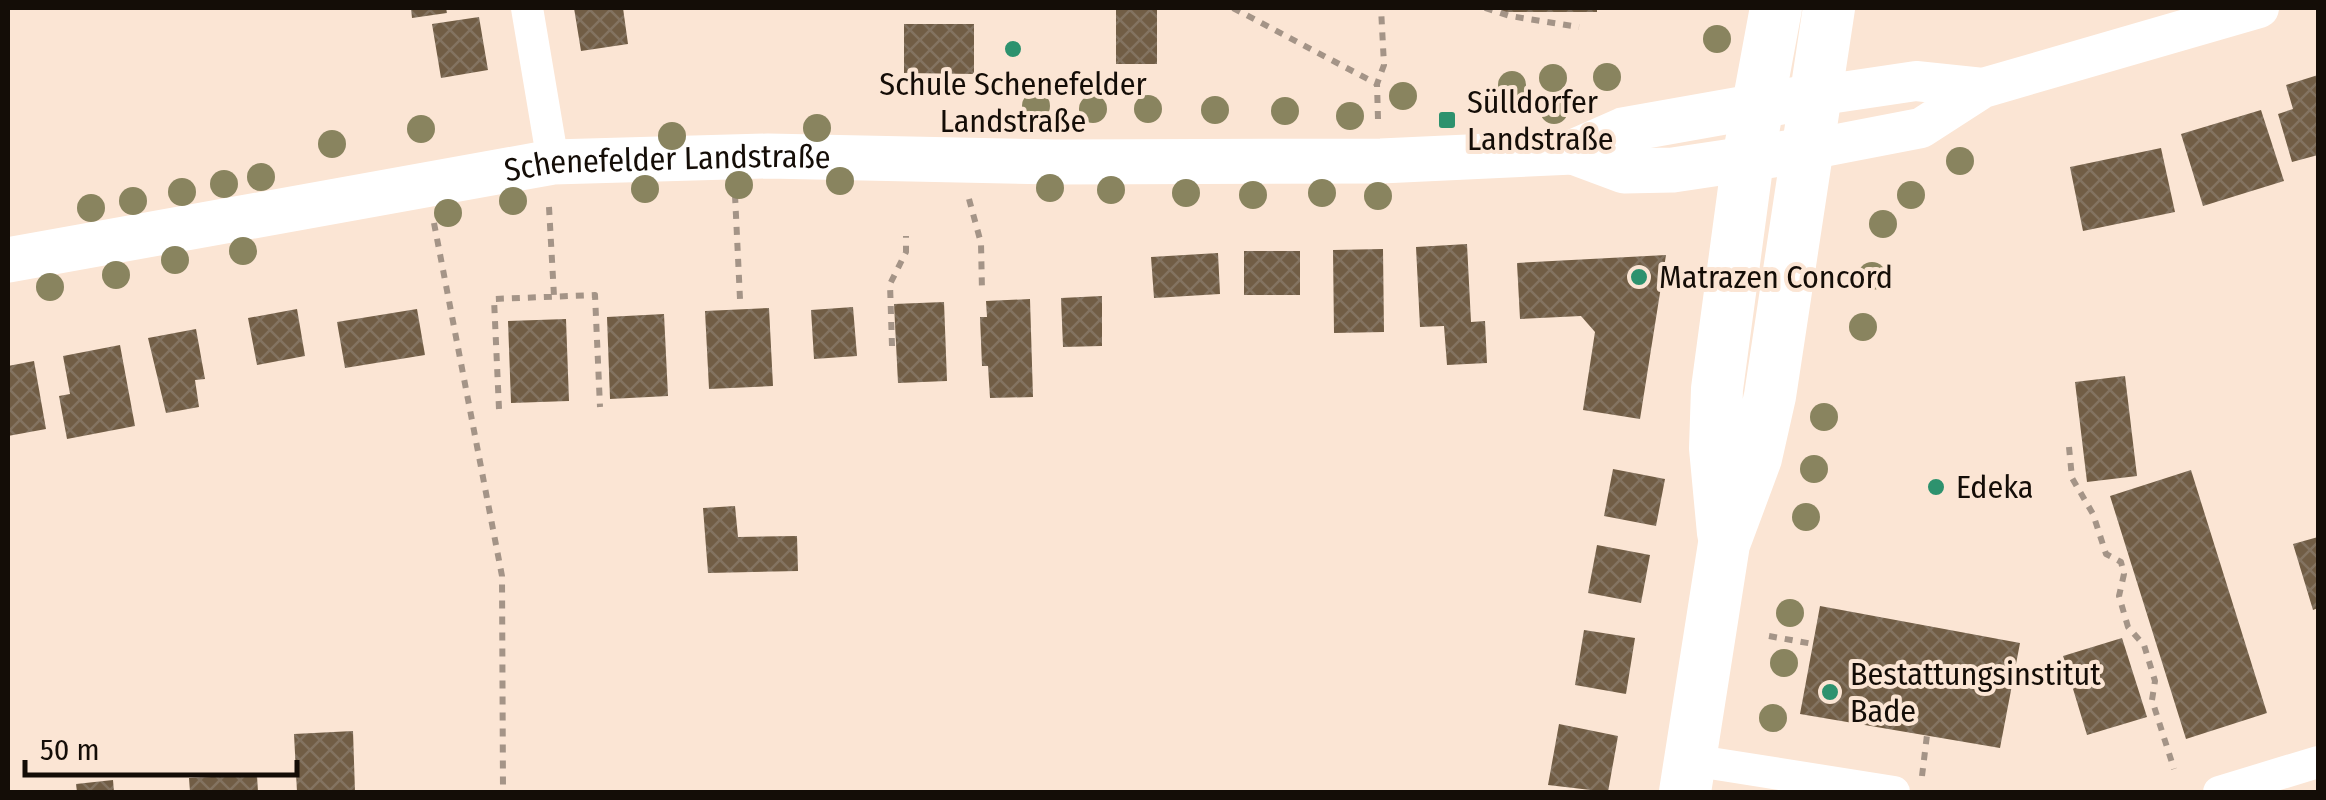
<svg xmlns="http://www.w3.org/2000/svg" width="2326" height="800" font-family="'Fira Sans Condensed',sans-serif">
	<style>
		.building { fill: url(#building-cross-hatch) }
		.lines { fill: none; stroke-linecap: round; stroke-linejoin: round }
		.path { stroke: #a49487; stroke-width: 6; stroke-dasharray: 8 8; stroke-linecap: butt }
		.minor { stroke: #fff; stroke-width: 32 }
		.tertiary { stroke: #fff; stroke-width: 40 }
		.secondary { stroke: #fff; stroke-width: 45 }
		.primary { stroke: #fff; stroke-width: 52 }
		.tree { fill: #89845f }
		.poi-dot { fill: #2d926e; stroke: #fbe5d4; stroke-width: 4 }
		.labels { text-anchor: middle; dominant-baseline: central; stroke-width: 8; stroke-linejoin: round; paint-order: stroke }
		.poi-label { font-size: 32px; fill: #140d07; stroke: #fbe5d4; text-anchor: start }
		.street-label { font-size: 32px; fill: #140d07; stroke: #fbe5d4 }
	</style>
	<defs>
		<pattern id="building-cross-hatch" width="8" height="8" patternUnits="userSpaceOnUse" patternTransform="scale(2.5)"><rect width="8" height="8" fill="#715d45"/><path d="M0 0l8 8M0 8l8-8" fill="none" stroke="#837361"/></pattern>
	</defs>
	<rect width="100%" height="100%" fill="#fbe5d4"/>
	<path class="building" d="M411,8H446L447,13L412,18Z
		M574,8H623L628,44L581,51Z
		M1116,8H1157V64H1116Z
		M1502,8H1597V12H1502Z
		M479,17L488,70L441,78L432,24Z
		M904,24H974V74L904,73Z
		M2318,75V155L2292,162L2278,114L2293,109L2286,85Z
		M2261,110L2284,181L2203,206L2181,134Z
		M2161,148L2175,212L2083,231L2070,167Z
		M1467,244L1471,322L1485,321L1487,363L1447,365L1444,326L1420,327L1416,247Z
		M1383,249L1384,332L1334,333L1333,250Z
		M1244,251H1300V295H1244Z
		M1218,253L1220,294L1154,298L1151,257Z
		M1666,255L1640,419L1583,410L1595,332L1581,316L1520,319L1517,263Z
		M1102,296V346L1063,347L1061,298Z
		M1030,299L1033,397L990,398L988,366H982L980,317H987L986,301Z
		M944,302L947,381L898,383L894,304Z
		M853,307L857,356L814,359L811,310Z
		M769,308L773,386L709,389L705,311Z
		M297,309L305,356L257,365L248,318Z
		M417,309L425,355L345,368L337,322Z
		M664,314L668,396L610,399L607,317Z
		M566,319L569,401L511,403L508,321Z
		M196,329L205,379L195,380L199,407L166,413L148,338Z
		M120,345L135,426L67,439L59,396L70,394L63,356Z
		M34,361L46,429L8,436V366Z
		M2125,376L2137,476L2087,482L2075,382Z
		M1613,469L1665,479L1656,526L1604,516Z
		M2191,470L2267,713L2186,739L2110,496Z
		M735,506L738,537L797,536L798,571L708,573L703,508Z
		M2318,537V608L2313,610L2293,544Z
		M1597,545L1650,555L1641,603L1588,593Z
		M1820,606L2020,643L2000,748L1800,714Z
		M1584,630L1635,638L1626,694L1575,685Z
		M2122,638L2147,717L2087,735L2063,656Z
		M1559,724L1618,736L1608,792L1548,785Z
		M353,731L355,792H297L294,734Z
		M257,775L258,792H190L189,778Z
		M113,780L114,792H77L76,784Z"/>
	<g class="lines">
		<path class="path" d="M1233,8L1377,84
			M1485,8L1510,16L1579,27
			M1378,119L1377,84L1384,65L1381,8
			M735,195L740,299
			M969,199L981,243L982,291
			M549,207L554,296
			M434,223L502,576L503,792
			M892,346L890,284L906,252V236
			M499,409L494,299L595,295L600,407
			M2069,447L2072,478L2093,514L2106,554L2121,562L2124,574L2119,596L2128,627L2144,645L2155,681L2152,700L2174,769
			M1769,636L1813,644
			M1922,776L1927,735"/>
		<path class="minor" d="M527,8L553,162
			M1691,760L1894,792
			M2219,792L2318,762"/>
		<path class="tertiary" d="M1815,96L1916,81L1983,88
			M1807,150L1921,128L1983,88L2259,8"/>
		<g class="secondary">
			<path d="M1573,152L1624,171L1673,170L1807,150"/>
			<path id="s1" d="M8,260L553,162L768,156L1055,162L1381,161L1573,152L1623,130L1815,96"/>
		</g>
		<path class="primary" d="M1723,533L1715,448L1717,389L1748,159L1776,8
			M1685,792L1724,544L1756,458L1770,396L1829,8"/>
	</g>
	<g class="tree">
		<circle cx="1717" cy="39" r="14"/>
		<circle cx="1607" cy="77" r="14"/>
		<circle cx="1553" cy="78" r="14"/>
		<circle cx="1512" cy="85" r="14"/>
		<circle cx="1403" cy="96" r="14"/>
		<circle cx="1036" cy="106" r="14"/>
		<circle cx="1093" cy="109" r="14"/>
		<circle cx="1148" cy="109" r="14"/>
		<circle cx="1215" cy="110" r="14"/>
		<circle cx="1554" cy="110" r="14"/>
		<circle cx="1285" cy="111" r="14"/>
		<circle cx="1350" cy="116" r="14"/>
		<circle cx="817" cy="128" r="14"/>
		<circle cx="421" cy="129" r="14"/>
		<circle cx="672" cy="136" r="14"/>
		<circle cx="332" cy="144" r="14"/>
		<circle cx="1960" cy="161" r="14"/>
		<circle cx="261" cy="177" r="14"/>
		<circle cx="840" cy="181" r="14"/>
		<circle cx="224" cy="184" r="14"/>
		<circle cx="739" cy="185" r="14"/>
		<circle cx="1050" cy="188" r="14"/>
		<circle cx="645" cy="189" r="14"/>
		<circle cx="1111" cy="190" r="14"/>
		<circle cx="182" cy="192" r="14"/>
		<circle cx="1186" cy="193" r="14"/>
		<circle cx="1322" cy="193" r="14"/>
		<circle cx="1253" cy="195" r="14"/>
		<circle cx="1911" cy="195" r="14"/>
		<circle cx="1378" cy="196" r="14"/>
		<circle cx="133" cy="201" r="14"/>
		<circle cx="513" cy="201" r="14"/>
		<circle cx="91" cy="208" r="14"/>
		<circle cx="448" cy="213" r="14"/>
		<circle cx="1883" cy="224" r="14"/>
		<circle cx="243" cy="251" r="14"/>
		<circle cx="175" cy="260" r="14"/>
		<circle cx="116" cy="275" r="14"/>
		<circle cx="1872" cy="276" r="14"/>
		<circle cx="50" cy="287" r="14"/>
		<circle cx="1863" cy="327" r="14"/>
		<circle cx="1824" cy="417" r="14"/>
		<circle cx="1814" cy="469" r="14"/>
		<circle cx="1806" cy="517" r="14"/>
		<circle cx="1790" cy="613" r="14"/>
		<circle cx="1784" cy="663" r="14"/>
		<circle cx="1773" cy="718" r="14"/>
	</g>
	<g class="poi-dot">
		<circle cx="1013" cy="49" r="10"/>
		<rect x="1437" y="110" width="20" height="20" rx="5"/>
		<circle cx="1639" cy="277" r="10"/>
		<circle cx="1936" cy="487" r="10"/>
		<circle cx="1830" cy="692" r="10"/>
	</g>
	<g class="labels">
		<g class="poi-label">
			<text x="1013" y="84" text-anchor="middle">Schule Schenefelder<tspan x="1013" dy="37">Landstraße</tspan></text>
			<text x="1467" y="102">Sülldorfer<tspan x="1467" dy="37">Landstraße</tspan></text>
			<text x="1659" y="277">Matrazen Concord</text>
			<text x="1956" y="487">Edeka</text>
			<text x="1850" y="674">Bestattungsinstitut<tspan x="1850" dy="37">Bade</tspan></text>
		</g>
		<g class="street-label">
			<text stroke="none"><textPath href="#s1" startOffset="668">Schenefelder Landstraße</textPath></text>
		</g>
	</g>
	<rect width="2326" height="800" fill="none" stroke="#140d07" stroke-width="20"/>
	<path d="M25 760v15h272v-15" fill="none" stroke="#140d07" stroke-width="5"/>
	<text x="40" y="760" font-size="30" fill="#140d07" stroke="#fbe5d4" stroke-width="8" paint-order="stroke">50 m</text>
</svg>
